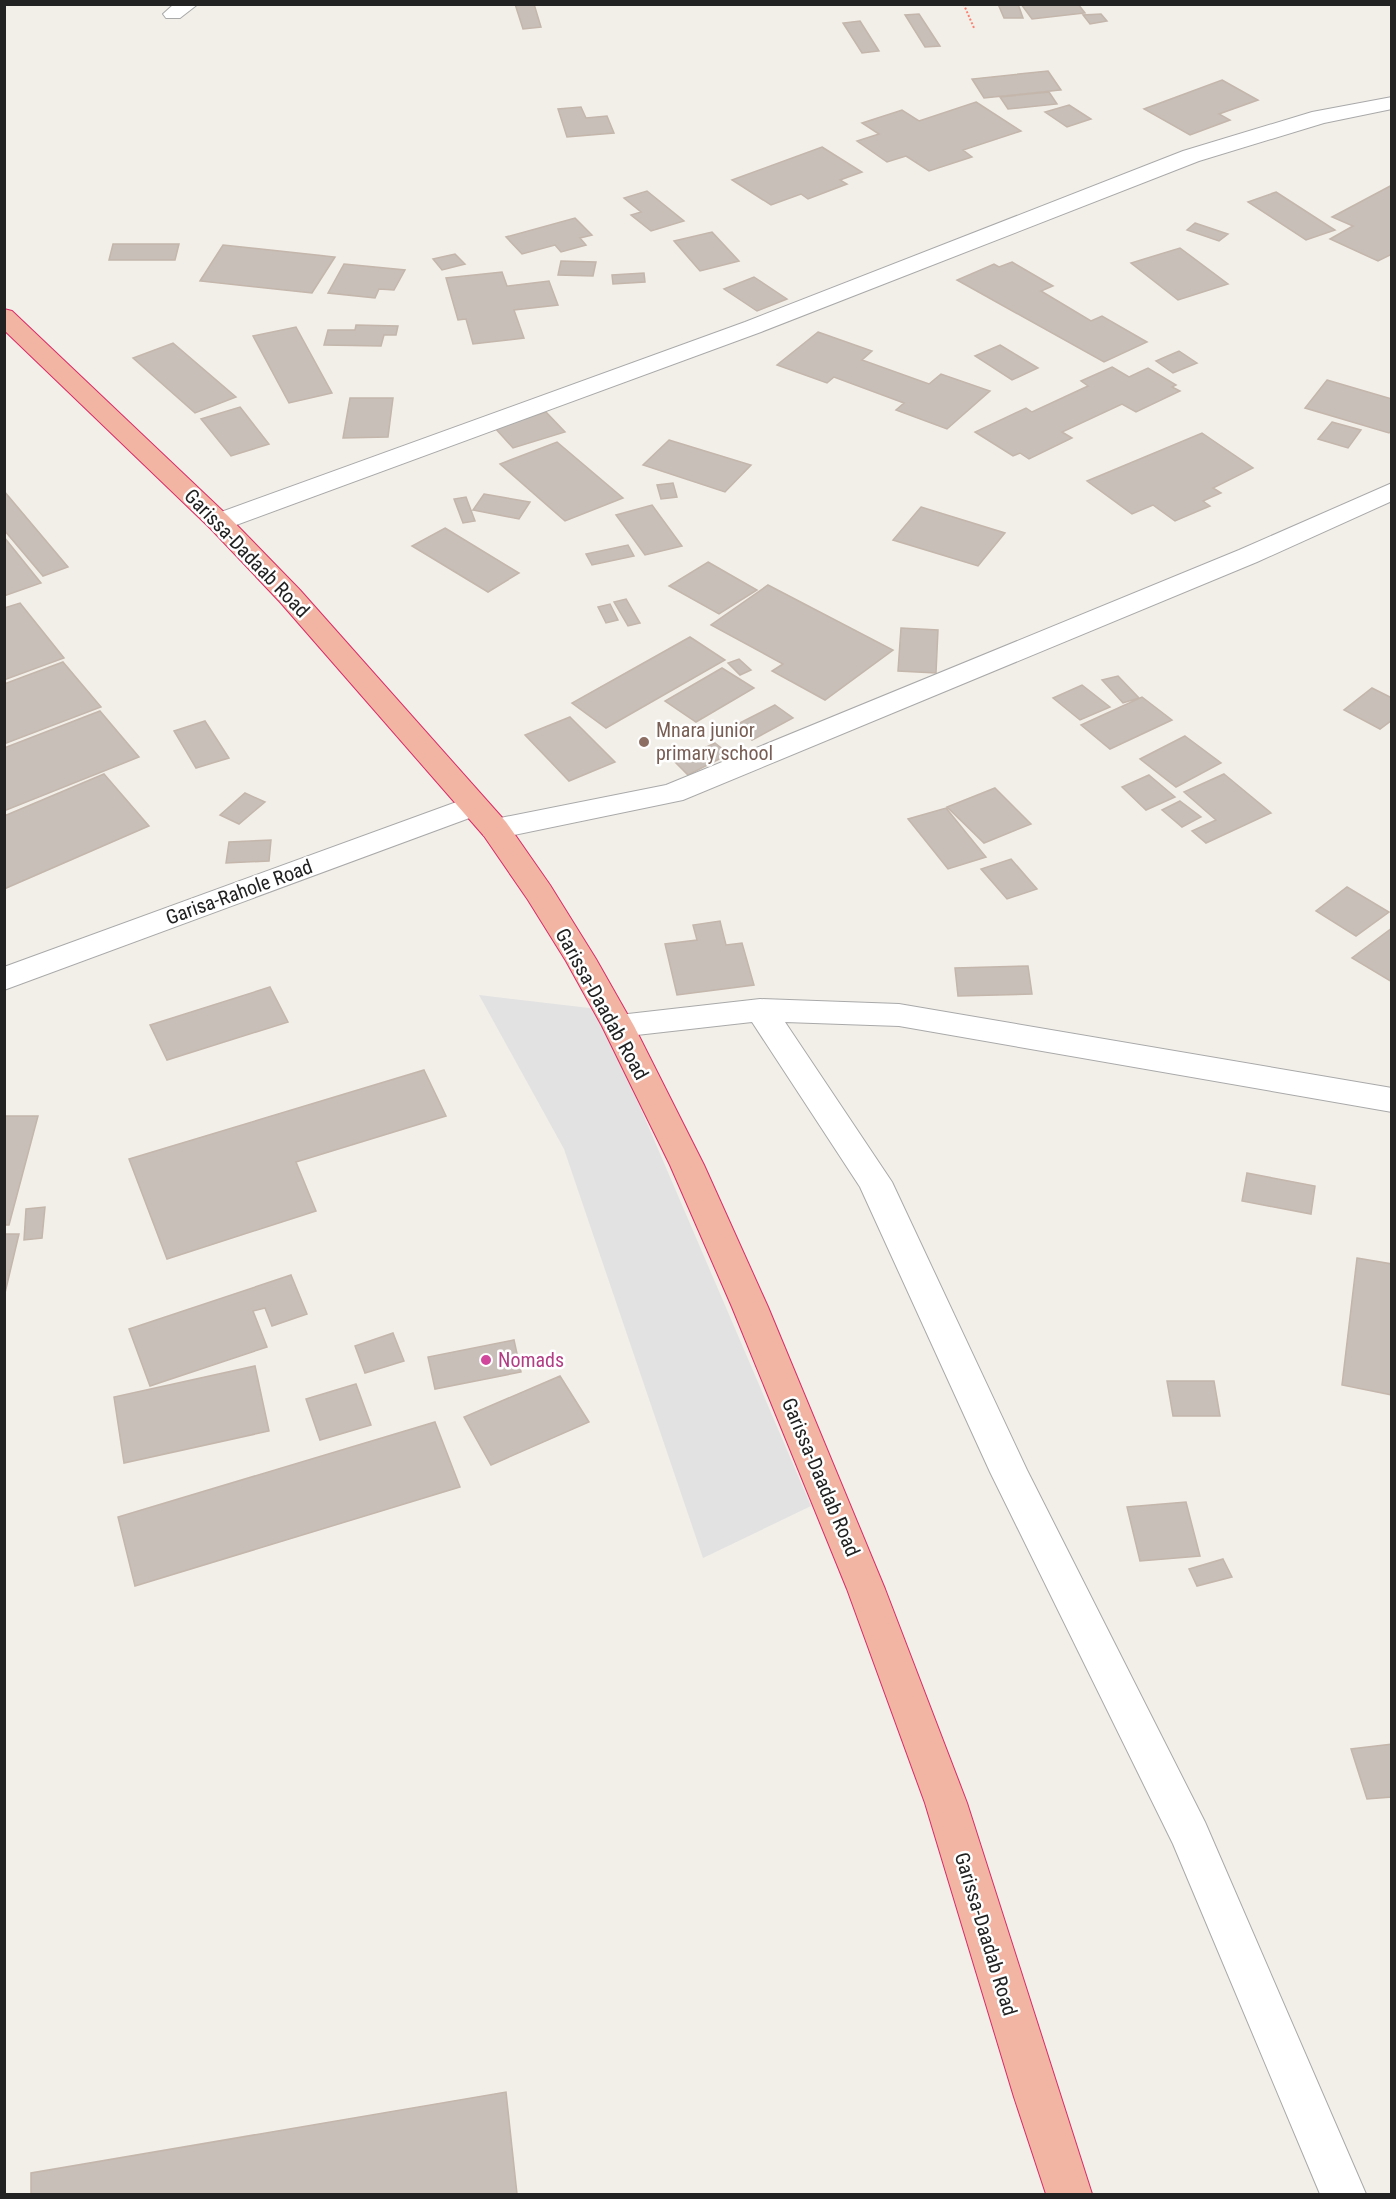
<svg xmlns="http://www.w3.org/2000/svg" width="1396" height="2199" font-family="'Roboto Condensed',sans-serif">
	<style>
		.parking { fill: #e2e2e2 }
		.building { fill: #c7bfb8; stroke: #c4b6ab; stroke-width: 1.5 }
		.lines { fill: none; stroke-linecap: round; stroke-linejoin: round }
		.minor-casing { stroke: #a9a9a9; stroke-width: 2 }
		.trunk-casing { stroke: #dc2a67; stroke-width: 2 }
		.path { stroke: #fa8072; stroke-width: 2; stroke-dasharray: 2 2; stroke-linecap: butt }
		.minor { fill: #fff; fill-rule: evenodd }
		.trunk { fill: #f2b4a3; fill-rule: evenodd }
		.education-dot { fill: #8d6e63; stroke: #fff; stroke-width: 2 }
		.hotel-dot { fill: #d1479c; stroke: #fff; stroke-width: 2 }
		.labels { text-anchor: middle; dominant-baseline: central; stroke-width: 5; stroke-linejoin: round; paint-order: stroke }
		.street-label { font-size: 20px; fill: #222; stroke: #fff }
		.education-label { font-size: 20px; fill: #785e54; stroke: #fff; text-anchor: start }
		.hotel-label { font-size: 20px; fill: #b23c85; stroke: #fff; text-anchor: start }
	</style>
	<rect width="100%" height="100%" fill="#f2efe9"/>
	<path class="parking" d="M479,995L598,1009L811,1506L703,1558L564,1149Z"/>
	<path class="building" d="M515,4H534L541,27L523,29Z
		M998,4H1018L1023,18H1004Z
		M1021,4H1078L1085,13L1032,19Z
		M919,14L940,46L925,47L905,15Z
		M1101,14L1107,21L1090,24L1083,15Z
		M860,21L879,51L862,53L843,23Z
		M1048,71L1061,90L984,98L972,79Z
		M1222,80L1258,100L1219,114L1230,120L1190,135L1144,109Z
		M1049,92L1057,104L1008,109L1000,97Z
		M976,102L1021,131L963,150L972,157L929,171L906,156L887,162L857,141L879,134L862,123L902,110L919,121Z
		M1069,105L1091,119L1067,127L1045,112Z
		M581,107L586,118L607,116L614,133L567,137L558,109Z
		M822,147L862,172L840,180L847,184L808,199L801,194L771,205L732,180Z
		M1392,185V254L1378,261L1330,239L1353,226L1332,217Z
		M647,191L684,221L651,231L631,215L641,212L624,198Z
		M1276,192L1335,230L1306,240L1248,202Z
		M575,218L592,235L580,238L586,245L561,252L555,245L522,254L506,237Z
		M1195,223L1228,234L1219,241L1187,230Z
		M712,232L739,261L700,271L674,241Z
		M113,244H179L175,260H109Z
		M223,245L335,257L312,293L200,281Z
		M1180,248L1228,284L1178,300L1131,263Z
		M455,254L465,264L442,270L433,259Z
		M561,261L596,262L593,276L558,275Z
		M1012,262L1053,286L1041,291L1091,321L1102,316L1147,342L1104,362L957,280L994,264L999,267Z
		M344,264L405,270L394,290L379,289L375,298L328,293Z
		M502,272L507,286L549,281L558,305L514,310L524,338L473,344L466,319L458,320L446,278Z
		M644,273L645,282L613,284L612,275Z
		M754,277L787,299L757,311L724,289Z
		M356,325L398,326L396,335H384L381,346L324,345L328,330H355Z
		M296,327L332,393L289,403L253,336Z
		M818,332L872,351L862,360L929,384L941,374L990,391L947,429L896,410L904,403L834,377L827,383L777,365Z
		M173,343L236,397L195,413L133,358Z
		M1000,345L1038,368L1012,380L975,356Z
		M1179,351L1197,363L1173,373L1156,361Z
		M1112,367L1129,377L1148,368L1176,385L1172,387L1180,391L1136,412L1122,404L1062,432L1072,438L1029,459L1020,453L1013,456L975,432L1026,408L1032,412L1088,386L1081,381Z
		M1327,380L1392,399V430L1389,433L1305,408Z
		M350,398H393L388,437L343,438Z
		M240,407L269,444L231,456L201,419Z
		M546,412L565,432L513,448L495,428Z
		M1332,422L1361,430L1348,448L1318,439Z
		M1202,433L1253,468L1213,488L1221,493L1203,501L1210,506L1175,521L1153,505L1132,514L1087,481Z
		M669,440L751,465L725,492L643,465Z
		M557,442L623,498L565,521L500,464Z
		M673,483L677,497L661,499L657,485Z
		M4,491L68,567L43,576L4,530Z
		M484,494L530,502L519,519L473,510Z
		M466,497L475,521L463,523L454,499Z
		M652,505L682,546L645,555L616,515Z
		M921,507L1005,533L978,566L893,540Z
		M445,528L519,573L488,592L412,546Z
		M4,537L41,583L4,596Z
		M628,545L634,556L592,565L586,554Z
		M708,562L757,590L719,614L669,586Z
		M768,585L893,650L825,700L772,671L783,664L711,625Z
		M626,599L640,623L628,626L614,602Z
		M20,603L64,658L4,680V608Z
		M610,604L618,620L606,623L598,607Z
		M901,628L938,630L936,673L898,671Z
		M690,637L725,660L606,728L572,703Z
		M739,659L751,670L740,675L728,663Z
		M63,662L101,707L4,744V684Z
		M722,668L754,688L696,722L665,701Z
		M1118,676L1139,698L1123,703L1102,680Z
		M1082,685L1110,707L1080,720L1053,698Z
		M1372,688L1392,698V720L1380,729L1344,710Z
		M1142,697L1172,720L1110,749L1081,725Z
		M775,705L793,718L752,740L734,726Z
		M100,711L139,757L4,811V748Z
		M570,717L615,762L569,781L525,735Z
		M205,721L229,758L196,768L174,731Z
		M1185,736L1221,763L1176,787L1140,759Z
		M715,743L729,754L688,775L675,762Z
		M104,774L149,826L4,889V816Z
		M1224,774L1271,813L1206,843L1192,831L1216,820L1184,792Z
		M1149,775L1175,797L1146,810L1122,787Z
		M995,788L1031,824L984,843L947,807Z
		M245,793L265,802L239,824L220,815Z
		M1180,801L1201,817L1182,827L1162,810Z
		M946,808L986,857L948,869L908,819Z
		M271,840L269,861L226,863L229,842Z
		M1011,859L1037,889L1007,899L981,869Z
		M1347,887L1389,912L1356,936L1316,911Z
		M720,921L726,945L742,943L754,985L677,995L665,944L697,940L693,925Z
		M1392,928V982L1352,958Z
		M1028,966L1032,994L958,996L955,968Z
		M270,987L288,1022L167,1060L150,1025Z
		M424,1070L446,1116L296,1162L316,1211L167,1259L129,1159Z
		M4,1116H38L9,1225H4Z
		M1247,1173L1315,1186L1311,1214L1242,1201Z
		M45,1207L42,1238L24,1240L26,1209Z
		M4,1234H19L5,1293H4Z
		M1357,1258L1392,1264V1395L1342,1385Z
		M291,1275L307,1314L272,1326L265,1308L253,1311L267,1347L150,1386L129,1329Z
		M393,1333L404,1361L365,1373L355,1346Z
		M514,1340L521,1372L435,1389L428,1357Z
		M255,1366L269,1431L124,1463L114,1397Z
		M560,1376L589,1422L491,1465L464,1417Z
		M1167,1381H1214L1220,1416H1173Z
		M356,1384L371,1425L320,1440L306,1399Z
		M435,1422L460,1487L135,1586L118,1517Z
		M1186,1502L1200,1556L1140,1561L1127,1507Z
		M1223,1559L1232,1577L1197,1586L1189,1569Z
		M1392,1744V1797L1367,1799L1351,1749Z
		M506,2092L517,2194H31V2173Z"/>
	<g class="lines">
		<g class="minor-casing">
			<path id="minor" d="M174,4H198L180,18H166L163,14Z
				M1392,97V109L1324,123L1199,161L761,332L228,528L219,530L210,528L206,522L210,516L745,322L1183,151L1312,112Z
				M1392,483V501L1257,562L683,800L495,839L484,836L480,829L484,822L495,819L666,785L1239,550Z
				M473,796L483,799L488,806L483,813L4,990V967Z
				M760,999L899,1004L1392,1088V1112L899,1026L785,1022L892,1182L1027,1470L1205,1822L1366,2194H1320L1173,1844L990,1472L860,1187L752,1022L619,1037L608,1034L603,1026L608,1018L619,1015Z"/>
		</g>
		<g class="trunk-casing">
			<path id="trunk" d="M4,309L12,311L228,516L300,590L506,822L550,885L596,959L634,1026L704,1165L768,1307L885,1589L967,1803L1092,2194H1046L1014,2097L925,1803L847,1589L732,1307L670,1165L602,1026L566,961L528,900L484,836L280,602L210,528L4,330Z"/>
		</g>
		<path class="path" d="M959,4L964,5L974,28"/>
		<use href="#minor" class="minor"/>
		<use href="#trunk" class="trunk"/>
	</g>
	<circle class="education-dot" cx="644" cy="742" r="6"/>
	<circle class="hotel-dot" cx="486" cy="1360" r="6"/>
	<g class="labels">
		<g class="street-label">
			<text transform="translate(247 553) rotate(46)">Garissa-Dadaab Road</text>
			<text transform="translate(239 892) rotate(-20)">Garisa-Rahole Road</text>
			<text transform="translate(602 1004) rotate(61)">Garissa-Daadab Road</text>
			<text transform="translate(821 1477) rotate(67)">Garissa-Daadab Road</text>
			<text transform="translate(986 1934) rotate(73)">Garissa-Daadab Road</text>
		</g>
		<g class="education-label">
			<text x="656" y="730">Mnara junior<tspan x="656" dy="23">primary school</tspan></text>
		</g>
		<g class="hotel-label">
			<text x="498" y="1360">Nomads</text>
		</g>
	</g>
	<rect width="1396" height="2199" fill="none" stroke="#222222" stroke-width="12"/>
</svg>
